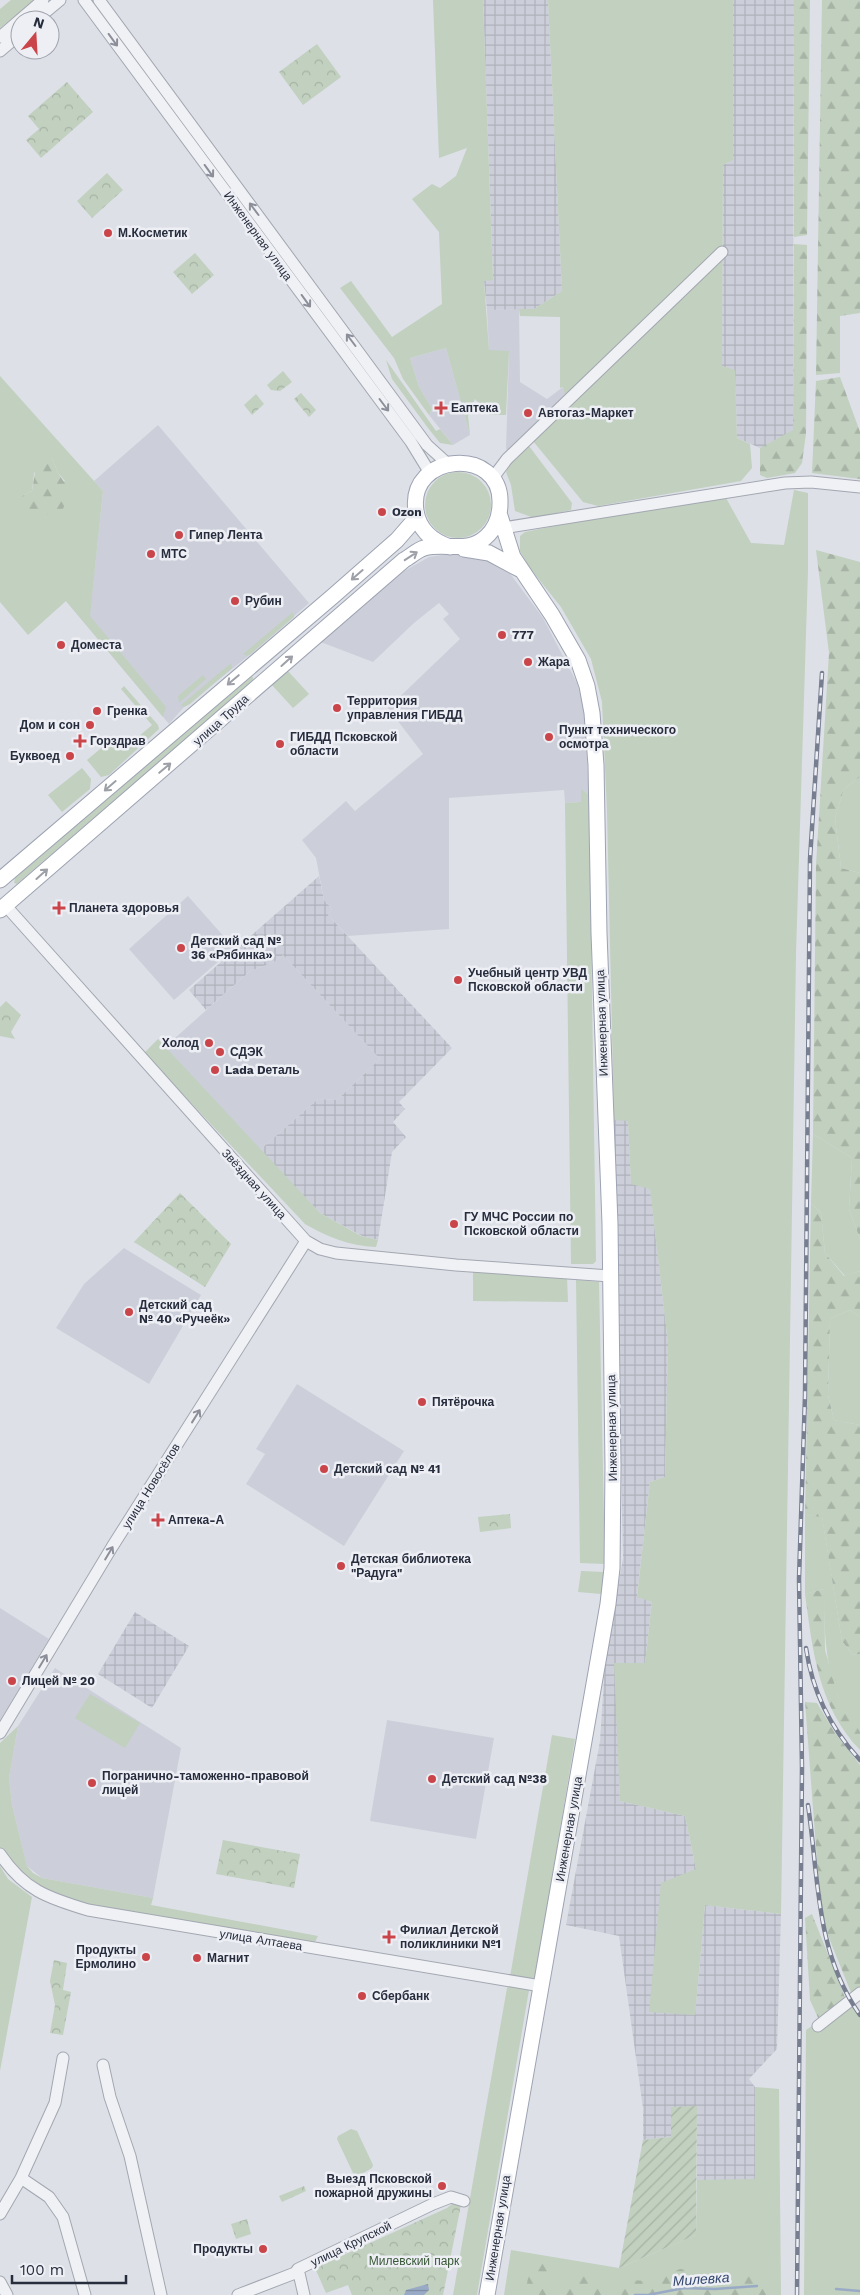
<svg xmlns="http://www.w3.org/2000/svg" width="860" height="2295" font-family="'Work Sans',sans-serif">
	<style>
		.built { fill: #cccfd9 }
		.industrial { fill: url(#industrial-grid) }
		.grass { fill: #c1d0bf; fill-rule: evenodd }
		.forest { fill: url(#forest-firs) }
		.park { fill: url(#park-crowns) }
		.garden { fill: url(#garden-furrows) }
		.water { fill: url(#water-rules) }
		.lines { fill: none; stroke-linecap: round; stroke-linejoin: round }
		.stream { stroke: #99aac6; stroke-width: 2.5 }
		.minor-casing { stroke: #a3a7b1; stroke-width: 13 }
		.major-casing { stroke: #9da3b2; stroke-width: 17 }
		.minor { stroke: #f0f1f5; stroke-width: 11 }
		.major { stroke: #fff; stroke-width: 15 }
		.rail-casing { stroke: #777e90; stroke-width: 4.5 }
		.rail { stroke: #edeff5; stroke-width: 2.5; stroke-dasharray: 8; stroke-linecap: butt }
		.oneway { stroke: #8c8f99 }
		.oneway2 { stroke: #9ea0a8 }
		.poi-dot { fill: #ca454a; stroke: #edeff5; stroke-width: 2 }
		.labels { text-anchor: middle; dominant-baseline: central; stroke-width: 5; stroke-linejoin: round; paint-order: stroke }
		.poi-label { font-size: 12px; font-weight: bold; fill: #272d3d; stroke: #edeff5; text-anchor: start }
		.street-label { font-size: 12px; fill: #272d3d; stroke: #edeff5 }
		.park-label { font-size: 12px; fill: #385835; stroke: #edeff5 }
		.water-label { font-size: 14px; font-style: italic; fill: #33476f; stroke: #edeff5 }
	</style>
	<defs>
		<pattern id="industrial-grid" width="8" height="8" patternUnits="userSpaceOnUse" patternTransform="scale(1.25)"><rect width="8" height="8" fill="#cccfd9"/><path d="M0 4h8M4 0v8" fill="none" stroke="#afb2bb"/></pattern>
		<pattern id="forest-firs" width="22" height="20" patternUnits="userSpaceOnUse" patternTransform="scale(1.25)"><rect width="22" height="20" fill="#c1d0bf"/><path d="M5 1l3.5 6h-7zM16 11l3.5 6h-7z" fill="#a6b3a5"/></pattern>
		<pattern id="park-crowns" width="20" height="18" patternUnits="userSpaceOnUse" patternTransform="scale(1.25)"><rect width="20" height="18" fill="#c1d0bf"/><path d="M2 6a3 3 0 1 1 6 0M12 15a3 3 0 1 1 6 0" fill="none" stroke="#a6b3a5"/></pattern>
		<pattern id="garden-furrows" width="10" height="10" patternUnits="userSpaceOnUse" patternTransform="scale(1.25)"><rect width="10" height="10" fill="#c1d0bf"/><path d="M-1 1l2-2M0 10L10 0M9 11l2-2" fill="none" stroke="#a6b3a5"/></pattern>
		<pattern id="water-rules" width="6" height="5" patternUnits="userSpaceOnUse" patternTransform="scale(1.25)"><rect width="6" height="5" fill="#99aac6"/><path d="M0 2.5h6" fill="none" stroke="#7d8ba2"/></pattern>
	</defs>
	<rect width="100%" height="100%" fill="#dde0e7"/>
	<path class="built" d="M519,309L520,382L547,399L563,387L569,406L515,457L506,449L509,352L489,351L487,310Z
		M446,348L470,435L453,445L429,415L432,409L419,387L410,358Z
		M158,425L309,603L252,653L184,707L169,724L66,601L92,595L103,491L94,481Z
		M455,553L472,554L506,568L543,618L577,683L584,707L589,795L581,790V802L565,803L564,790L449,798V929L348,936L328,915L332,909L324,900L316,858L302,840L346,801L355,811L423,754L388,708L460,639L443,619L449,614L439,603L414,623L373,662L318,641L392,578L429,557Z
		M188,896L234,948L174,1000L129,949Z
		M283,955L380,1059L337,1100L318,1099L260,1150L165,1047L250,971L274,962Z
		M124,1248L201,1295L149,1384L56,1328L84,1284Z
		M297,1384L404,1451L344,1546L246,1484L265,1454L256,1449Z
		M0,1608L49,1639L0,1723Z
		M55,1668L181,1748L153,1898L42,1878L27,1866L12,1805L9,1778L18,1726Z
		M387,1720L494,1738L476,1839L370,1821Z"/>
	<path class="industrial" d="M483,0H548L562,291L534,309L487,310L484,281L493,279Z
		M733,0H794L793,431L760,448L737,438L735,371L722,366L723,165L733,160Z
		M319,876L324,900L332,909L328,915L452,1048L399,1102L405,1109L393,1122L406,1137L392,1152L378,1240L362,1236L320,1213L260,1150L318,1099L337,1100L380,1059L283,955L274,962L250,971L206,1010L189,990Z
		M614,1120H628L631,1183L650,1188L668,1343L665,1477L650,1482L637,1596L652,1602L645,1663H615L620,1801L685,1816L696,1869L695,2015L705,1905L781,1914L777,2049L749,2079L755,2087V2180H697V2106L671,2137L643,2140V2108L619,1936L566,1925L600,1741L605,1663L623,1558Z
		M135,1612L189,1646L152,1708L98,1674Z"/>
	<path class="grass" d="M11,0H36L0,28V9Z
		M433,0H483L493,280L484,281L489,350L509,351L506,415H490L475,399L468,416L470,435L446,348L410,358L419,387L432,409L429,415L403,379L394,358L340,288L351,281L392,337L442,304L439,232L412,199L432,184L440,188L456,176L467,148L439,158Z
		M548,0H733V160L723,165L722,366L735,370L737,438L750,444L752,468L741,481L598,506L583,502L533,441L568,406L563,387L560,388V317L520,316L519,309H534L562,291Z
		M386,360L436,431L440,429L453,445L440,443L428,428L392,379Z
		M0,376L103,491L90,616L166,707L163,717L66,601L28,635L0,602ZM52,458L58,473L65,481L18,498L32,491L34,473Z
		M529,446L572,503L571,510L534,518L515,511L511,485L506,472L510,461Z
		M425 505a33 33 0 1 1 66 0a33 33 0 1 1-66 0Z
		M794,490L808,493V570L796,953L781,1914L705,1905L695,2015L649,2012L661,1883L696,1869L685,1816L620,1801L614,1663H645L652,1602L637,1597L650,1482L665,1477L668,1343L650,1189L631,1184L628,1121L614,1120L607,811L602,702L591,659L561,607L529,567L520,551V536L525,532L599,517L726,498L751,543L784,545Z
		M293,612L294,617L252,653L247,656L243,654Z
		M231,663L232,668L190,704L184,707L181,705Z
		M287,670L309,694L293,708L271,684Z
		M203,675L206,679L179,703L178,696Z
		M250,676L253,677V681L17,884L14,883L15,878Z
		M124,686L158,725L159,729L109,775L101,777L87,760L112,739L123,750L152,725L121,689Z
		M82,768L91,779L90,789L62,812L48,795Z
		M860,777V873L841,868L835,818L844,789Z
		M581,789L589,795L596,1261L593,1264H571L565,803L581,802Z
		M158,1039L320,1213L361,1236L378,1240L376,1247C349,1246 328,1237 305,1224L144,1053Z
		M813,1134L852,1158L849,1209L860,1239V1271L845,1276L825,1253L821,1213L811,1203Z
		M473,1271L567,1278L568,1302L473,1301Z
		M576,1280L599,1282L605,1564L580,1563Z
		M850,1310L860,1317V1425L834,1420L828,1395L830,1319Z
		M805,1515L822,1516L842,1641L853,1655L860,1654V1732C825,1694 824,1637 824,1589L805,1594Z
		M581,1571L604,1572L601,1594L578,1592Z
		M90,1694L140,1723L125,1748L75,1718Z
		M18,1726L9,1778L12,1805L27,1866L33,1873L42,1878L153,1898L151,1905L318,1936L315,1942L82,1903L37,1886L6,1859L0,1847V1743Z
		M552,1735L575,1739L535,1981L510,1977Z
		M0,1866L8,1879L32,1897L0,2071Z
		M513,1982L527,1985L529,1990L477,2295H453L507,1988Z
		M848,2002L860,2017V2295H804L806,2030Z
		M755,2087L779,2089L781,2295H504L511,2250L619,2268L696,2235L697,2180L755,2179Z
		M351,2129L357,2131L373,2165L372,2168L358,2176L353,2173L337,2139L338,2136Z"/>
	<path class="forest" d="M794,0H810L807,235L794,237Z
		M822,0H860V313L840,316V373L816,375Z
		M794,244L807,245L806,433L802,463L795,473L767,478L760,475V448L793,430Z
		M840,377L860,432V479L812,473L816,381Z
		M52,458L58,473L70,491L61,514L56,516L26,510L16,504L18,498L32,491L36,466L45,459Z
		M816,550L860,562V777L844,789L835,818L841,868L860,873V1239L849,1209L852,1158L813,1134L816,865L829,653Z
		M811,1203L821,1213L825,1253L844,1276L860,1271V1317L850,1310L830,1319L828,1395L834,1420L860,1425V1654L853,1655L842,1641L822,1517L805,1515Z
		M824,1589L825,1650L838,1697L860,1732V1750C818,1706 813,1652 805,1594Z
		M805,1702L817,1703L835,1733L860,1765V1988L852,1995L827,1933L820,1901Z
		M812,1914L846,2000L819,2020L810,2000L805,1918Z
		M540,2262L547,2263L550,2281L552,2284L566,2287L573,2274L579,2270L597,2275L604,2283L611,2285L629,2280L648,2281L662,2269L673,2272L680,2269L733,2276L743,2272H758L766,2279L770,2295H527C526,2281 528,2271 540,2262Z"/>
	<path class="park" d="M317,44L341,77L303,105L279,72Z
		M67,82L93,112L41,158L26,140L39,129L28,116Z
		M107,173L123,190L92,218L77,201Z
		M195,253L214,275L192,294L173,272Z
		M283,371L292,382L280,391L271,390L267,385Z
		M301,393L316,410L309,417L294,399Z
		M256,394L264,404L252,415L244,405Z
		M6,1001L21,1015L11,1032L15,1039L0,1036V1007Z
		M180,1193L231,1244L205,1287L134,1242Z
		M510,1514L511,1528L480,1532L478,1517Z
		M223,1840L300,1854L294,1888L216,1874Z
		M54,1960L67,1963L63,1990L71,1992L63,2035L50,2033L55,2005L50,1981Z
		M304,2186L306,2191L282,2202L279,2196Z
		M463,2195L443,2295H352L348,2285L326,2293L315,2268L447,2208Z
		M247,2219L251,2234L236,2239L231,2224Z"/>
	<path class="garden" d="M697,2106L696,2235L619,2268L643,2140L671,2137V2107Z"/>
	<path class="water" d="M428,2284L429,2290L424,2295H404L406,2290Z"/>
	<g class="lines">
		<path class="stream" d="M836,2289L860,2291
			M635,2295H646
			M648,2295L684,2288L715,2289L757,2286"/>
		<g class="minor-casing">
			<path id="minor" d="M84,0L411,442L430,473
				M99,0L427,445L448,464
				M36,20L60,0
				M0,37L43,0
				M0,51L20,34
				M492,479L507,459L722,252
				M503,528L785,483L811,482L860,487
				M6,906L306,1241L320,1249L336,1253L456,1265L610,1276
				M0,1733L112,1547L306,1241
				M0,1854C24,1890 48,1898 88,1910L541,1986
				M818,2026L860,1993
				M103,2065L110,2097L130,2156L161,2295
				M21,2178L49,2197L63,2217L85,2295
				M0,2214L21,2178L55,2103L63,2058
				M298,2269L304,2295
				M0,2282L7,2295
				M238,2295L295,2273L298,2269L433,2204L451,2197L464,2201"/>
		</g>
		<g class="major-casing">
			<path id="major" d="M464,549L489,553L519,569
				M0,880L332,597L397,540L417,517
				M0,910L404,560C410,557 417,550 424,548C445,542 468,554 486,537C496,528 500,517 500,503C502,446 407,452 416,511C419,530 432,541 450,547
				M487,2295L608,1604L612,1568L613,1466L610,1224L599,933L596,765L592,713L587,686L578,660L552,615L513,557L500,516"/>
		</g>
		<use href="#minor" class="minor"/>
		<use href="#major" class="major"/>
		<g class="rail-casing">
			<path id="rail" d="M806,1648C812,1690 831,1729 860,1760
				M808,1805C819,1879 815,1951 860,2015
				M797,2295L802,1768L799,1579L805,1396L810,859L822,673"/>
		</g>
		<use href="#rail" class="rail"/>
	</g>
	<defs><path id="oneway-shaft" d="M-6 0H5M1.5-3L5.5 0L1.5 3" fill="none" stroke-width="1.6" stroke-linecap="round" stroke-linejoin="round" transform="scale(1.25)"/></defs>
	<g class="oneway">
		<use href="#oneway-shaft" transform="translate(113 40) rotate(54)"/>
		<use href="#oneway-shaft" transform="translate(209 171) rotate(54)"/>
		<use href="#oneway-shaft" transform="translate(254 209) rotate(-127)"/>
		<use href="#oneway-shaft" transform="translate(306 301) rotate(54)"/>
		<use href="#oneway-shaft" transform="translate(351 340) rotate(-127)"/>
		<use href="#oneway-shaft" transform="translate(384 405) rotate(53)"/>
		<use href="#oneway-shaft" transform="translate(196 1416) rotate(-58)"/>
		<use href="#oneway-shaft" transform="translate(109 1553) rotate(-59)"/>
		<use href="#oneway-shaft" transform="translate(43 1661) rotate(-59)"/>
	</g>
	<g class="oneway2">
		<use href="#oneway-shaft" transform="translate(411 556) rotate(-33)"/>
		<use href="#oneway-shaft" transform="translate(357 575) rotate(139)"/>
		<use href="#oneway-shaft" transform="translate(287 661) rotate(-42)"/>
		<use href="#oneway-shaft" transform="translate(233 680) rotate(140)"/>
		<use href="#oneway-shaft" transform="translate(165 768) rotate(-40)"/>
		<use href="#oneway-shaft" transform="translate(110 786) rotate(139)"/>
		<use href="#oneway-shaft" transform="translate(42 874) rotate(-42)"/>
	</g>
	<g class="poi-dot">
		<circle cx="108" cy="233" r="5"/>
		<path d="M438.5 400.5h5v5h5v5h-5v5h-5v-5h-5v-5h5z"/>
		<circle cx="528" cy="413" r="5"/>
		<circle cx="382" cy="512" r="5"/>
		<circle cx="179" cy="535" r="5"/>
		<circle cx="151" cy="554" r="5"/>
		<circle cx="235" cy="601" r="5"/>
		<circle cx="502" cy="635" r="5"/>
		<circle cx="61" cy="645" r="5"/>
		<circle cx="528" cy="662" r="5"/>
		<circle cx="337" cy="708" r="5"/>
		<circle cx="97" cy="711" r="5"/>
		<circle cx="90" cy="725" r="5"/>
		<circle cx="549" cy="737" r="5"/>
		<path d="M77.5 733.5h5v5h5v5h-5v5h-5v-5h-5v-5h5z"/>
		<circle cx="280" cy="744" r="5"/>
		<circle cx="70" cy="756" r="5"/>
		<path d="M56.5 900.5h5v5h5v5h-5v5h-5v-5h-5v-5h5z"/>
		<circle cx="181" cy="948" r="5"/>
		<circle cx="458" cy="980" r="5"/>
		<circle cx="209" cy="1043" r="5"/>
		<circle cx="220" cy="1052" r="5"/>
		<circle cx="215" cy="1070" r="5"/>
		<circle cx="454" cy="1224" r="5"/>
		<circle cx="129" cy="1312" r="5"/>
		<circle cx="422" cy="1402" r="5"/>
		<circle cx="324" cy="1469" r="5"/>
		<path d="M155.5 1512.5h5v5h5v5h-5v5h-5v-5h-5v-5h5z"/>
		<circle cx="341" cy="1566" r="5"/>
		<circle cx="12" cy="1681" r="5"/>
		<circle cx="432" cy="1779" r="5"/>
		<circle cx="92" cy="1783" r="5"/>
		<path d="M386.5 1929.5h5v5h5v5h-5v5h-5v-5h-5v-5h5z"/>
		<circle cx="146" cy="1957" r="5"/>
		<circle cx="197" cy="1958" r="5"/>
		<circle cx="362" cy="1996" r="5"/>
		<circle cx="442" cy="2186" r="5"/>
		<circle cx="263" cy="2249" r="5"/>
	</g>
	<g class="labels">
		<g class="poi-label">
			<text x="118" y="233">М.Косметик</text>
			<text x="451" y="408">Еаптека</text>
			<text x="538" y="413">Автогаз-Маркет</text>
			<text x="392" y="512">Ozon</text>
			<text x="189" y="535">Гипер Лента</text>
			<text x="161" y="554">МТС</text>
			<text x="245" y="601">Рубин</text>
			<text x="512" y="635">777</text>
			<text x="71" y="645">Доместа</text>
			<text x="538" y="662">Жара</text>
			<text x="347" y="701">Территория<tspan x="347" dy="14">управления ГИБДД</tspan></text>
			<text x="107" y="711">Гренка</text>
			<text x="80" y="725" text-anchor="end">Дом и сон</text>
			<text x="559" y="730">Пункт технического<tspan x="559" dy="14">осмотра</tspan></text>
			<text x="290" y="737">ГИБДД Псковской<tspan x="290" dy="14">области</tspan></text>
			<text x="90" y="741">Горздрав</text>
			<text x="60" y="756" text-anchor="end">Буквоед</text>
			<text x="69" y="908">Планета здоровья</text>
			<text x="191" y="941">Детский сад №<tspan x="191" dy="14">36 «Рябинка»</tspan></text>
			<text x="468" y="973">Учебный центр УВД<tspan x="468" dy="14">Псковской области</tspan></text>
			<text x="199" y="1043" text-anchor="end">Холод</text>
			<text x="230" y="1052">СДЭК</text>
			<text x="225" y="1070">Lada Dеталь</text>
			<text x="464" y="1217">ГУ МЧС России по<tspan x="464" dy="14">Псковской области</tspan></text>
			<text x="139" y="1305">Детский сад<tspan x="139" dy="14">№ 40 «Ручеёк»</tspan></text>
			<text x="432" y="1402">Пятёрочка</text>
			<text x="334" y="1469">Детский сад № 41</text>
			<text x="168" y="1520">Аптека-А</text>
			<text x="351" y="1559">Детская библиотека<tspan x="351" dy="14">"Радуга"</tspan></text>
			<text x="22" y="1681">Лицей № 20</text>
			<text x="102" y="1776">Погранично-таможенно-правовой<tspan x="102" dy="14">лицей</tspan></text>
			<text x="442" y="1779">Детский сад №38</text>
			<text x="400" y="1930">Филиал Детской<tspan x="400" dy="14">поликлиники №1</tspan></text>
			<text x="136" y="1950" text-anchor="end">Продукты<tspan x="136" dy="14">Ермолино</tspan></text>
			<text x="207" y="1958">Магнит</text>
			<text x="372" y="1996">Сбербанк</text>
			<text x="432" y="2179" text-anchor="end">Выезд Псковской<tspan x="432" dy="14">пожарной дружины</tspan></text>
			<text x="253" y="2249" text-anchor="end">Продукты</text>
		</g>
		<g class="street-label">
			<text transform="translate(258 236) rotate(54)">Инженерная улица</text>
			<text transform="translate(221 720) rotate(-42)">улица Труда</text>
			<text transform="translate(602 1023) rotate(-92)">Инженерная улица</text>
			<text transform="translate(254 1184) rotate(48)">Звёздная улица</text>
			<text transform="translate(612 1428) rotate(-91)">Инженерная улица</text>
			<text transform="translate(151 1486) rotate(-58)">улица Новосёлов</text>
			<text transform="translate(569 1829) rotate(-80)">Инженерная улица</text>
			<text transform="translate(261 1940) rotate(9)">улица Алтаева</text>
			<text transform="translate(498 2228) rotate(-81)">Инженерная улица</text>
			<text transform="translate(351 2244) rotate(-26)">улица Крупской</text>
		</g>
		<g class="park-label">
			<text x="414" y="2261">Милевский парк</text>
		</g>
		<g class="water-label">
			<text transform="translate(701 2279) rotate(-4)">Милевка</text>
		</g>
	</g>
	<g transform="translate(35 35) rotate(18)"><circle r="24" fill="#edeff5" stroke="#9ea1ab"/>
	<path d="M0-4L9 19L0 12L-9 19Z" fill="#ca454a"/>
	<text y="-8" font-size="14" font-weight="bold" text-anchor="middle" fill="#272d3d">N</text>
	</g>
	<path d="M12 2275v8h114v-8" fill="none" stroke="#272d3d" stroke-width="2.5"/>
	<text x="20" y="2275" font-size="15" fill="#272d3d" stroke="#edeff5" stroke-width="4" paint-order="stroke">100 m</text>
</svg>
